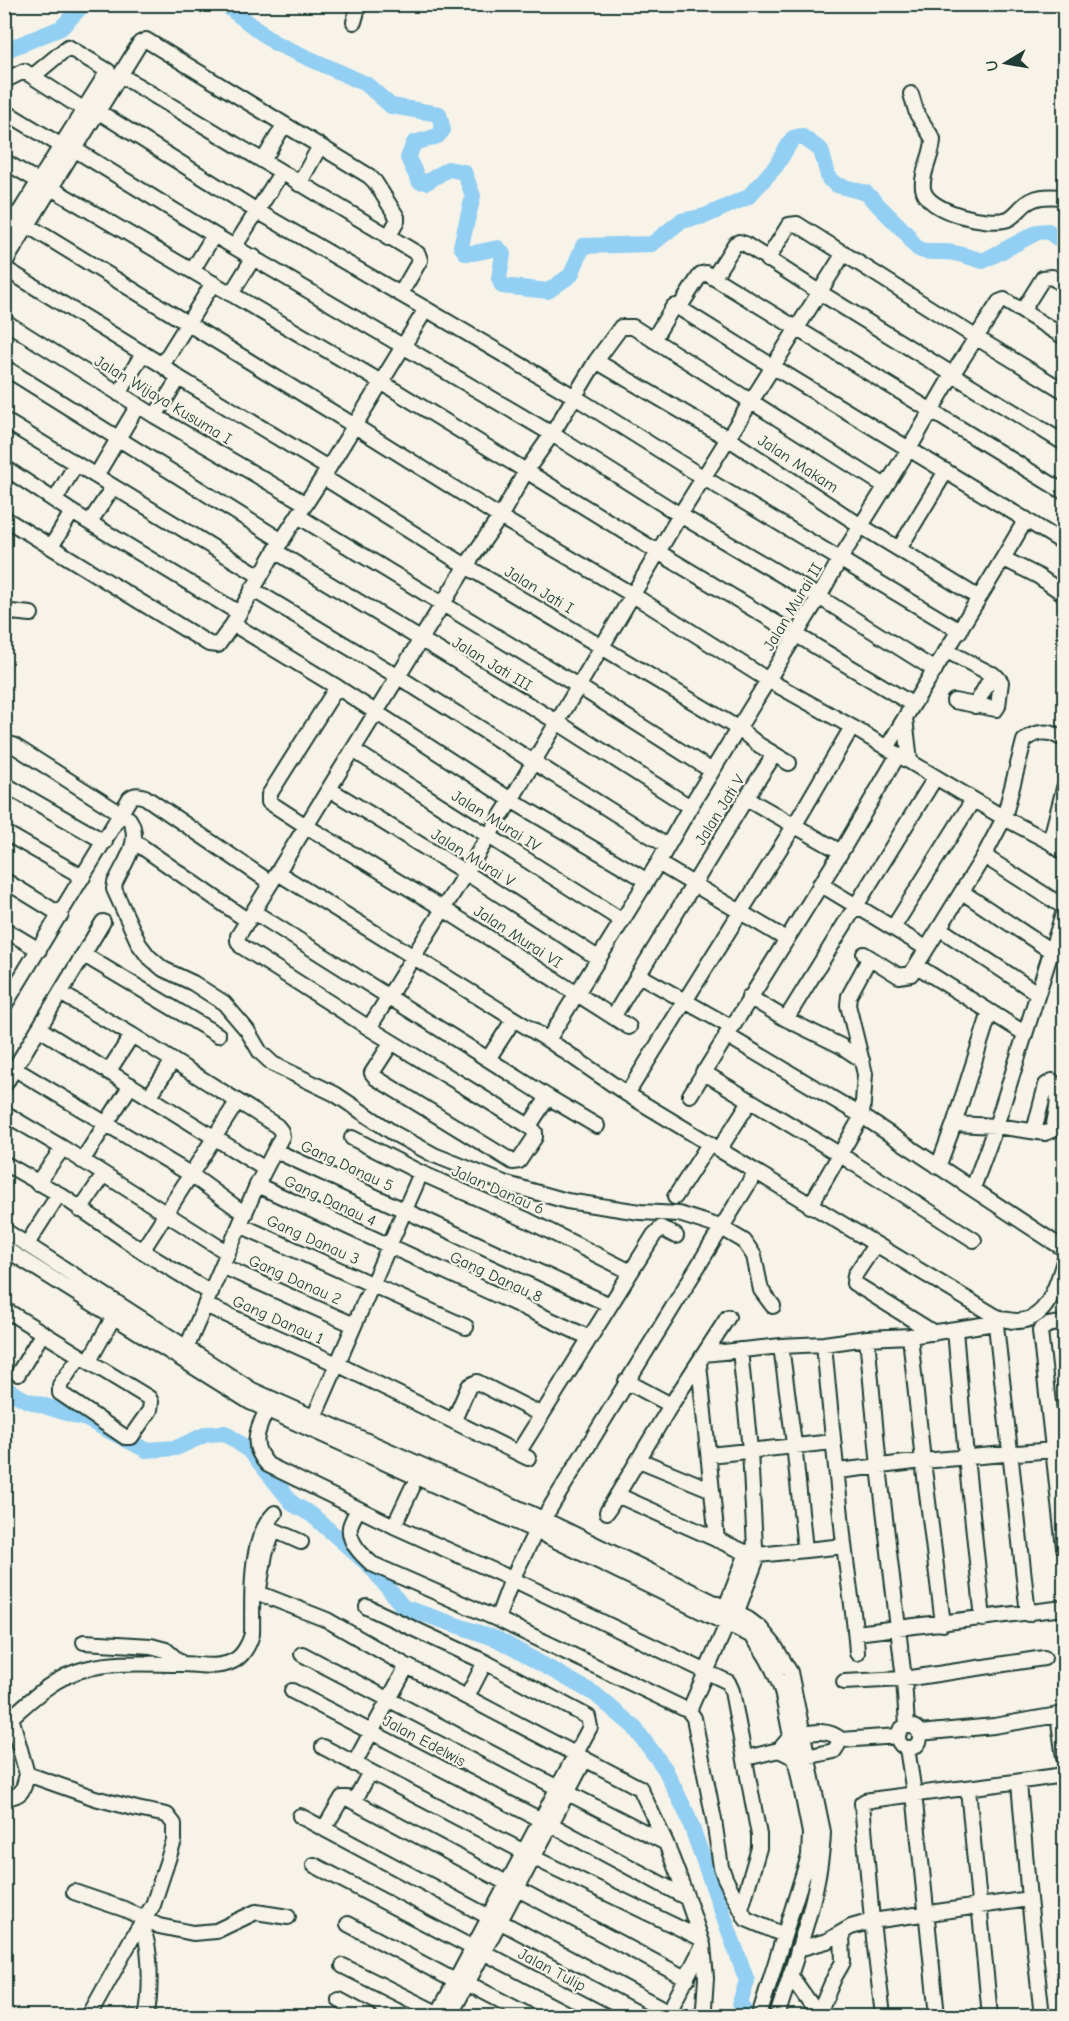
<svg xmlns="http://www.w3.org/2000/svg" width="1069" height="2021" font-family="'Comic Neue',sans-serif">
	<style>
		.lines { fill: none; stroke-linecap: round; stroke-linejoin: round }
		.river { stroke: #92cff3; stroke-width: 16 }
		.minor-casing { stroke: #1f3d34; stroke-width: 18 }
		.minor { stroke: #f7f3e8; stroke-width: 14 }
		.labels { text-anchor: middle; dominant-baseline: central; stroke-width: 4.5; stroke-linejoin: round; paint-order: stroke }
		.street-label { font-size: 16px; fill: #1f3d34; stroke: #f7f3e8 }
	</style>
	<rect width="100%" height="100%" fill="#f7f3e8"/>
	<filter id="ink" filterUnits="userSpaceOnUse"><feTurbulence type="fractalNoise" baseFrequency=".0167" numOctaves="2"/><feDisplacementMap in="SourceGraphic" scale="12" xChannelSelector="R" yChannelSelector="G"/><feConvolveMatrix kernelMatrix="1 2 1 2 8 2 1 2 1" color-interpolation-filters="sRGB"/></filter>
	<g filter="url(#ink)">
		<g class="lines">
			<path class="river" d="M224,4L275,43L366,84L391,106L439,114L443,130L438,136L414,143L408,158L419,181L427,182L448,169L464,172L473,196L461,246L466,253H474L498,248L503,254L499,278L502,286L548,291L571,275L583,246L652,244L681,221L705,216L748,197L776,166L793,138L801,136L821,150L829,179L837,185L866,193L908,235C919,260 934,249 954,253C964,255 973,258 983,261L1038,232L1048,231L1064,243
				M4,51L61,28L84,4
				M4,1388L26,1400L86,1419L146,1450L176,1448L207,1434L225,1433L251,1452L293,1504L312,1515L371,1567L403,1607L497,1639L595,1694L634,1727L665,1769L687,1814L747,1981L740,2003L747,2016"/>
			<g class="minor-casing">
				<path id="minor" d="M354,22L359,4
					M120,75L418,254L420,260L401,293
					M4,81L24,71L83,109
					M911,94L917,114L933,139C933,156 921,172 923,188C925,212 989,226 1008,219C1013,217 1018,211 1022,207C1034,195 1048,196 1064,197
					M4,111L60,145
					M99,112L257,211L426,309
					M74,149L214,235L552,434L680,515L819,597L935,670
					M4,161L38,181
					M263,161L284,125
					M299,184L320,146
					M51,188L381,382L658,552L912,704
					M4,211L355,426L500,517L633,595L768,680L852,727L1004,818L1050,842L1064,853
					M4,237L108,71L68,47L33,76
					M235,246L281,173
					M767,260L789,225L797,224L977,338L1064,391
					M4,264L140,43L146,40L369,176L375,182L397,217V221L388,238
					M4,268L162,365L179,378L328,468
					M192,271L214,235
					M714,277L735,244L739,242L745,244L819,292L1064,443
					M231,294L254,257
					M679,308L701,274L706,273L1064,492
					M1023,310L1043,278L1052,277L1064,286
					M4,321L155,416L306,504
					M653,340L673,307L676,306L772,366L1064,543
					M596,361L729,439L861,526L979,598
					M162,365L213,283
					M4,367L282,541
					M119,394L143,353
					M155,416L179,378
					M4,420L260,576
					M4,467L72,512L239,613
					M96,476L138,405
					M323,477L466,566L739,729L759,745L789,763
					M55,500L76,464
					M298,516L578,686L712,771
					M4,518L209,644L218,645L233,624
					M90,522L113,487
					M51,547L72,512
					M899,549L946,471
					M275,551L557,722L690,807
					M1004,559L1038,576L1064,594
					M252,589L397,676L667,846
					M4,618L11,612L31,614
					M947,651L997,677L1001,682L998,706L996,709L954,701
					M337,687L269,795V802L306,826L442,908L629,1027
					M975,706L993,674
					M905,718L910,761
					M4,743L13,745L129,819C143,840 124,863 115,883L114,889L139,944L148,956L163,969L193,983L224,1003L247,1030L260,1052L273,1064L335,1094L395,1134L434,1155L507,1184L567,1201L640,1212L679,1214L720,1227L744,1241L754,1256L761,1290L773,1306
					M887,748C932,671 982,597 1026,519
					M353,750L621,920
					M4,784L105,842
					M329,789L465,872L598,958
					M746,798L841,852
					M4,832L83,877
					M135,842L248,921
					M1050,842L1064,788
					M984,856L1064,907
					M658,863L786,939
					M278,873L548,1040L627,1094L995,1316C1040,1335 1054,1297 1064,1261
					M4,880L61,915
					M646,880L511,800L337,687L233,624L275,551L323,477L426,309L575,397L704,478L960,631
					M271,883L238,936V941L241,946L369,1028L529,1126L535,1132V1137L519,1161L513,1162L376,1078L372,1073L392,1042
					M820,884L926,948
					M962,892L1051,951
					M254,912L548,1097L597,1126
					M893,928L973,800
					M939,928L1037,993
					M4,929L39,950
					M864,954L899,976L911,974L984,856L1004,818L1024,741C1036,730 1051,730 1064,740
					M84,955L218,1035
					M917,966L1024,1033
					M639,975L731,1027
					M62,994L132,1035L277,1126L281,1131L282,1136L257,1185L186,1349
					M749,997L786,1019L841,1046L862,1060
					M4,1006L130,798C135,794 139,795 145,797L271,883L466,566L500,517L526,471L552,434L596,361L621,327H633L885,486
					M990,1012L954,1124L996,1126L1045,1133L1053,1130C1055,1114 1063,1094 1052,1081L1046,1085L1034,1131
					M613,1017L746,798L769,763L772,754
					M786,1019L935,778
					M369,1028L511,800L680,515L844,253
					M40,1029L265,1169
					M726,1035L862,1116L1064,1249
					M548,1040L658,863L690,807L819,597L840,559L909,449L952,375L999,302L1004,300L1064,337
					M488,1059L514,1019
					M15,1069L190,1174L245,1214
					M108,1072L132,1035
					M703,1072L839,1154L974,1240
					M4,1086L103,922
					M627,1094L794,826L852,727
					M690,1095L841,852L898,755
					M149,1097L172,1062
					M4,1113L63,1148L228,1253
					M529,1126L548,1097
					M352,1138L421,1173L527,1220L631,1272
					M719,1150L750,1101
					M276,1151L610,1305
					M82,1161L131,1085
					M4,1163L59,1194L142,1251L211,1293
					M938,1167L954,1124
					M37,1183L63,1148
					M257,1185L590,1338
					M973,1188L996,1126L1064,911
					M675,1197L709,1144
					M810,1206L862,1116L865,1074L848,1005L849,996L869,959
					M80,1210L104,1175
					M240,1225L466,1327
					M4,1230L252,1390L543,1519L748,1619L760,1628L774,1645L790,1672L823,1832C821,1892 795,1959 777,2016
					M27,1244L59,1194
					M875,1245L855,1275L854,1283L934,1333
					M4,1248L250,1402L536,1531L752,1636C766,1653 775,1671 782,1691L810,1833L809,1856L759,2016
					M142,1251L237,1102
					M222,1266L354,1325
					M205,1305L337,1364L528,1458
					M4,1309L80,1356
					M995,1316L1028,1614
					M1064,1323C1054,1324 1047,1323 1040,1331L1064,1548
					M955,1330L966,1457L983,1619
					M910,1336L923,1461L943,1624
					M867,1338L879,1467L904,1679L907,1726
					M824,1344C830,1411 837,1478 844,1544C848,1581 855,1617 857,1653
					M781,1346L794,1444L805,1550
					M704,1354L781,1346L824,1344L867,1338L910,1336L995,1323
					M80,1356L149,1398L151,1402L150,1410L131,1437H125L60,1393V1385Z
					M89,1361L114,1316
					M699,1364L717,1540
					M18,1374L42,1334
					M626,1381L671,1405
					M267,1409C257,1431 249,1445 268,1465L394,1526L512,1579L728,1682L732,1691L759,1835V1848L741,1909
					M454,1420L469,1386L477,1382L542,1415
					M311,1424L421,1173
					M518,1453L654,1235L661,1228L676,1236
					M709,1455L833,1442
					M639,1460L712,1490
					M838,1471L923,1461L1064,1449
					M617,1495L747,1553L758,1555L844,1546
					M358,1509C356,1514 351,1521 350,1527C348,1542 362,1555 372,1564L497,1619L689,1711L694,1718L714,1820L721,1867L725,1878L746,1919L784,1935
					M607,1512L671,1405L728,1317
					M394,1526L412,1488
					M267,1527L301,1542
					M274,1530L265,1554L259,1589L261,1594L327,1620L407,1666L640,1788L666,1843L687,1898L703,1945L706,1978L704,2007L701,2016
					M367,1607L485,1662
					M725,1609L747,1553L753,1549
					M736,1614L758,1555L755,1548L750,1450L740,1350
					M497,1619L512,1579L536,1531L755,1173
					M856,1633L1064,1608
					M84,1642L151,1646L166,1650L182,1664
					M302,1654L558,1788
					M844,1682L904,1679L1044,1658
					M292,1691L541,1820
					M689,1711L727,1624
					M11,1717L27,1774L95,1798L137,1809L167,1815L174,1824V1841L153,1905L131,1940L89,2016
					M6,1722C30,1701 53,1677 85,1669C116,1661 149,1664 181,1664C197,1664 216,1669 231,1662C242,1658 249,1645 252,1634C253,1599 247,1540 275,1513
					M898 1737a11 11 0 1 1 22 0a11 11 0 1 1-22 0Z
					M919,1733L994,1726L1058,1715L1064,1758
					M841,1740L898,1736
					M323,1747L524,1852
					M907,1748L914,1793L937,2016
					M746,1758L779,1750L791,1736C809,1733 827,1727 841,1740L834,1751L797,1759L779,1750
					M354,1764L407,1666
					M1019,1783L1029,1899L1042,2016
					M968,1789L990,2016
					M566,1792L666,1843
					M4,1798C23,1796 23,1791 27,1774
					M354,1802L370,1772
					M300,1816L489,1917
					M550,1824L687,1898
					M324,1829L342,1798H347L687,1979
					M532,1857L700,1938
					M314,1865L473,1948
					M74,1892L124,1909L159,1926L193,1933L216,1931L256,1912L288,1917
					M499,1921L669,2012
					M348,1924L455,1981
					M141,1927C152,1942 151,1997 146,2016
					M798,1949L827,1941L851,1927L872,1921L1029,1899
					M483,1952L606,2016
					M343,1966L443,2016
					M790,1975L819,2016
					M467,1983L530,2016
					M339,2000L369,2016
					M818,2015L835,1976L843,1962L842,1933
					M437,2016L590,1727L588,1717L485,1662L467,1697
					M450,2016L585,1759
					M667,2016L702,1947
					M883,2016L872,1921L862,1803L865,1801C930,1791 996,1786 1062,1775L1064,1773"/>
			</g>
			<use href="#minor" class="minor"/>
		</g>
	</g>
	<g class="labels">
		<g class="street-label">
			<text transform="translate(163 400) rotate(31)">Jalan Wijaya Kusuma I</text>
			<text transform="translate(798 464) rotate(33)">Jalan Makam</text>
			<text transform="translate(539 590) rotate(31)">Jalan Jati I</text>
			<text transform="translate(793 607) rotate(-59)">Jalan Murai II</text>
			<text transform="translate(492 664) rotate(31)">Jalan Jati III</text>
			<text transform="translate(720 810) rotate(-58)">Jalan Jati V</text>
			<text transform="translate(496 821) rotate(32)">Jalan Murai IV</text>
			<text transform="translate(473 858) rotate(32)">Jalan Murai V</text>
			<text transform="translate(518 937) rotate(33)">Jalan Murai VI</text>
			<text transform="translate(347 1166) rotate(25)">Gang Danau 5</text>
			<text transform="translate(498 1190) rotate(24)">Jalan Danau 6</text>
			<text transform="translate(330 1201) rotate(25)">Gang Danau 4</text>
			<text transform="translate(313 1240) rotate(24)">Gang Danau 3</text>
			<text transform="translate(496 1277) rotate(25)">Gang Danau 8</text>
			<text transform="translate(295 1280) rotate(24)">Gang Danau 2</text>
			<text transform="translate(278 1320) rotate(24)">Gang Danau 1</text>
			<text transform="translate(424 1741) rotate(28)">Jalan Edelwis</text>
			<text transform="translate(552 1970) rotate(28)">Jalan Tulip</text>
		</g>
	</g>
	<rect width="1069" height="2021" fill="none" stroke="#f7f3e8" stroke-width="24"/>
	<rect x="12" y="12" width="1045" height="1997" fill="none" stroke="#1f3d34" stroke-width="2" filter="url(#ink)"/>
	<g transform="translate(1006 63) rotate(259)" stroke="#f7f3e8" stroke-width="4.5" paint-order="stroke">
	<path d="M0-4.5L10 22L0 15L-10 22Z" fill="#1f3d34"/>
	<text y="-9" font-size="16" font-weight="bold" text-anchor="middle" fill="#1f3d34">U</text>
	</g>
</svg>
